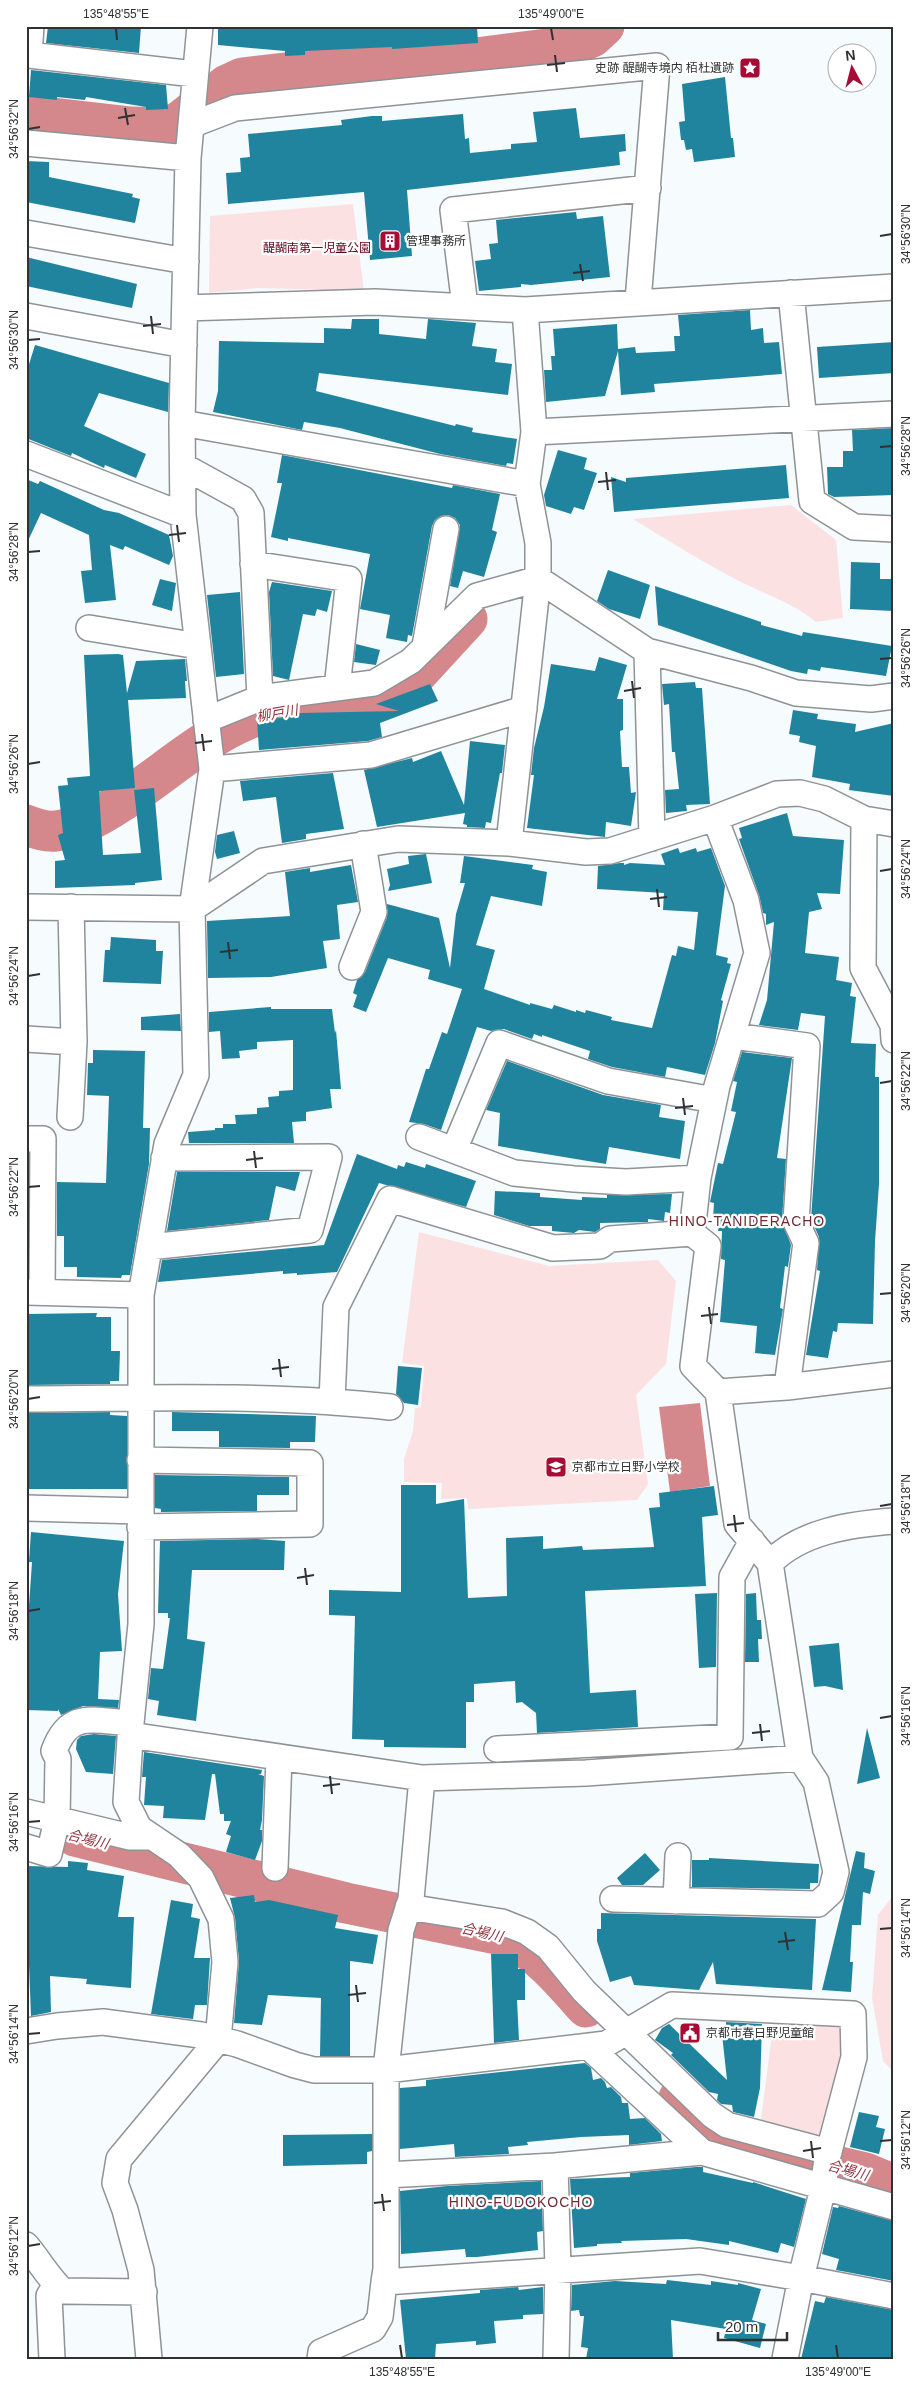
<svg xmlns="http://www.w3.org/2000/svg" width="920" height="2385" font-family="Arial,'Noto Sans JP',sans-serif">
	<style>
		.green { fill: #fce1e2 }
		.water { fill: #d5888c }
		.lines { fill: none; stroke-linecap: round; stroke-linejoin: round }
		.river { stroke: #d5888c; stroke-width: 41 }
		.building { fill: #21849e }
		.minor-casing { stroke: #8f9395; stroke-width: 28 }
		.minor { stroke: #fff; stroke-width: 25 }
		.ticks { fill: none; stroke: #2f3132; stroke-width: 2 }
		.labels { text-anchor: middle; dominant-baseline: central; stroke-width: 4.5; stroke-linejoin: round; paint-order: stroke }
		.poi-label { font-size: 12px; fill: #2f3132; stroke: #fff; text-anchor: start }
		.park-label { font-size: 12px; fill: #600019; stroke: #fff }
		.water-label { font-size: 14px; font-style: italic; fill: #8f333e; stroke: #fff }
		.neighbourhood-label { font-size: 14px; letter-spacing: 1px; fill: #722b33; stroke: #fff }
		.neatline { fill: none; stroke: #2f3132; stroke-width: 2 }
		.ticks-label { font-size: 12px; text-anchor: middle; fill: #2f3132 }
	</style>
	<rect width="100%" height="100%" fill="#f6fbfd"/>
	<path class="green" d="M353,204L364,291L258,288L209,293L210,216Z
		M791,505L836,540L843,618L816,622C793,603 767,595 741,582C704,563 669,541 633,519Z
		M419,1232L549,1266L658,1260L676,1281L666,1364L636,1395L648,1484L637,1500L468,1509L467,1498L441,1499L442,1483L404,1482V1459L413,1431L415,1408L421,1407L424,1366L402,1363Z
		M894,1894V2072L883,2061L872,1998L878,1915Z
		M774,2019L843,2023L844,2056L821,2146L760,2127Z"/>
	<path class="water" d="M700,1403L710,1486L670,1492L659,1407Z"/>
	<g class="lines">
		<path class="river" d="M26,115L131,127L164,128L179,122L227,85L242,78L354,65L445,62L571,46L592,37L604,26
			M26,825C36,829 46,832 56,831C78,828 101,815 119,803C166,773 209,731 262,714L396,692L411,680L467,619
			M75,1836L346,1903L506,1936C539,1952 562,1980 586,2007
			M679,2098L725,2140L865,2173L894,2185"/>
	</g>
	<path class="building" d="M48,26H141L139,53L46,43Z
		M218,26H477L478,43L392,49V47L305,51V55L285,56V51L218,45Z
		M31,70L166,85L168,109L146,110V107L86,97L85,100L57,97V100L29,97Z
		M725,77L731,138H733L735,157L694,162L692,149L686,150L684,140H681L679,122L685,121L682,84Z
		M576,108L580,138L625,134L626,151L619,152L620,165L407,190L412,256L370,260L364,192L228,204L226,173L241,172L240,158L250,157L248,134L342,125L341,120L372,116H382V121L463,114L465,139L469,138L470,153L511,149V144L537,142L533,112Z
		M26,161L49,162V177L133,194L132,197L140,199L135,223L26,202Z
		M576,212L577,219L603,216L610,277L531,285L521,284V287L479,291L475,261L491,259L489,244L498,243L496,220Z
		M26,257L137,284L132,308L26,286Z
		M750,310L751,330L763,328L764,343L779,342L782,374L654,384L655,392L621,395L618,351L605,396L546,402L544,370H552L551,356H555L553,329L617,324L618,349L635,347L636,353L675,351L674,336H680L678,315Z
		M352,319H379V334L426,339L428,319L476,323L472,346L497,349L495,362L512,364L508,395L319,373L316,391L455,426L456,424L473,428L472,432L517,439L513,464L507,463L506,466L440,454L340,428L304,422L302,430L213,412L218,391L219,341L324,343V328L351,329Z
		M894,342V373L819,378L817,347Z
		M35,345L169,383L168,412L99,393L84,426L146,454L136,478L105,465L104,468L72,453L71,456L26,438V374Z
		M894,428V495L834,497L828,494L827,467H843V451H853L852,430Z
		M558,450L587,458L584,469L597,473L584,510L574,507L571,514L546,506L544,495Z
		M282,455L452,488L453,485L500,494L492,530L497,532L484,577L463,571L458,588L450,586L460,525L455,518L448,515L441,516L435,520L432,526L412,636L408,635L407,642L386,638L390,615L360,609L370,554L288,538V541L271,537L282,483H277Z
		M786,465L789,498L614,512L611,477L626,482V478Z
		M26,479L38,484L40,481L104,510L119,513L169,535L173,556L169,565L125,546L123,550L110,545L116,600L85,603L81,571L92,570L89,535L41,513L26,545Z
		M851,562L880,563V579H894V611L850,609Z
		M608,570L650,585L640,619L609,609L597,601Z
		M160,579L176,583L172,611L152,605Z
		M272,582L332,591L327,612L317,609L315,616L303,614L289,680L273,676L269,592Z
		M655,586L761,622V625L802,636L803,632L892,646L886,676L821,667L820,671L808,669L807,674L791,671L658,625Z
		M240,592L244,674L216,677L207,595Z
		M356,644L380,650L376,665L354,662Z
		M118,654L123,655L127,693L136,661L185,659L187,681H185L186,698L128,700L135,788L99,791L103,855L141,853L134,790L154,788L162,880L135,883V885L55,888V861L65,860L58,835L63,833L58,786L68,785L67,778L90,776L84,655Z
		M599,657L627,665L617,699H623V730L620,731L622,767H629L631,793L636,792L631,826L606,822L605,837L527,828L534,775H531L534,748L544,707L551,664L595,671Z
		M695,682L696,688H702L710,804L686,805L687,811L666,813L665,790L679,789L675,752H672L669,704L664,705L662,684Z
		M430,684L438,701L380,723L382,737L368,741L259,750L257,720L282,718V715L300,713L399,711L376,704Z
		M793,710L818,714L817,719L856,724L855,732L894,723V796L849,790L850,784L812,777L816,746L799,742L800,736L789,734Z
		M470,741L505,745L502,773H500L491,823L486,822L485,828L467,827V825L463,824L465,813L377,827L364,770L412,758L413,762L441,751L464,805Z
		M333,773L344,829L306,834V839L282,843L276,797L243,801L240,781Z
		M787,813L793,836L844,840L840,894L817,893L822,909L809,912L805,953L839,957L836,980L852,983L850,996L856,997L851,1043L876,1044L875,1077H879V1184L875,1241L873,1324L838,1323L837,1332L833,1331L828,1358L806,1355L820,1271L817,1270L819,1237L811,1219L825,1016L801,1013L798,1030L759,1025L767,1000L774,922L766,925V914L763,913L759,895L739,839L742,838L739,828Z
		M234,831L240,853L217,859L215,852L217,835Z
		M678,848L680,853L696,848L697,852L711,848L725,886L716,955L728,958L727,963L731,964L721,1000L723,1001L715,1043L705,1075L667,1067L665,1077L612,1067L588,1059L590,1051L542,1035V1037L534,1034L532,1039L504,1029L491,1031L477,1027L441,1130L424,1124L409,1122L426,1069H429L442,1032L447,1034L462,989L428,979L430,970L388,958L366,1012L353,1007L357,995L353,993L357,980L365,972L387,917V904L439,918L450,968L456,914L465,883H460L464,856L533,865L532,869L547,872L542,906L491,896L476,945L495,950L484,989L530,1005V1003L552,1009L554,1005L576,1012V1010L585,1013L586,1010L612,1017L611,1020L652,1028L672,955L676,956L678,946L694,950L698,912L663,910L664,893L597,889L598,866L620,863H624V865L630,863L665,865L661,854Z
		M426,854L432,883L388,891L390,885L387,869L409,864L408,856Z
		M351,865L358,902L337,905L340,939L323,941L327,968L271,977L208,978L207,921L290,916L285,872L310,868V872Z
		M111,937L156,940V951H163L161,984L103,982L105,950H110Z
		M271,1007V1009H332L335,1033L336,1030L341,1089H330L332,1108L306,1112V1121L292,1122L294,1143H189L188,1132L215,1130V1128H223V1124H236L235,1115L257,1114V1108L269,1107L268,1097L279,1096V1091L293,1090V1040L257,1042V1049L239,1051L240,1058L222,1059L220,1031L209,1032V1012Z
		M180,1014L181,1031L141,1030V1017Z
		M93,1050L145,1051L143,1128H150L149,1164L130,1275H122L121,1278L77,1277V1267H64V1236H57V1182L106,1183L109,1096L87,1095L88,1063H93Z
		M742,1052L792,1058L777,1158L786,1159L782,1221L791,1245L788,1267L785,1266L780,1308L783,1309L775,1355L755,1353L757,1326L720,1322L725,1260L721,1259L722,1231H718L720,1218H713L714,1203L710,1202L718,1163L723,1164L736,1112L731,1111L737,1082L733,1081Z
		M507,1061L603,1095L661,1105L659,1117L685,1121L680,1159L609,1147L606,1164L498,1146L500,1113L486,1110Z
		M357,1154L397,1169L398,1165L404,1167L406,1162L425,1168L426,1164L476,1181L466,1207L379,1183L337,1272L297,1275V1273L283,1274V1271L158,1282L162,1260L324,1245Z
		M177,1172H300L295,1191L276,1186L269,1220L167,1231Z
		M495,1191L540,1193V1197L582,1200V1197L607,1198V1195L672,1194L670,1213L665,1212L664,1221L648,1219V1222L600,1223V1229L595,1232L579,1230L574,1233L552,1231V1226H529L494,1215Z
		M97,1313L96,1317H111V1351H120L119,1381H110V1384L28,1385V1377H26V1314Z
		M398,1366L422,1368L418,1405L404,1403L396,1394Z
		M110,1412V1415L127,1416V1489H26L28,1413Z
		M172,1412L316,1416L315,1442H290V1448L219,1447V1431H172Z
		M155,1475L289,1477V1495H257V1511L161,1512V1509L155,1508Z
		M401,1485H436V1504L464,1499L468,1598L507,1596L506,1538L543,1536V1549L582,1546L583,1550L654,1547L649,1508L660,1507L659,1493L714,1486L718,1515L702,1517L706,1586L585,1591L590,1693L636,1690L638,1727L537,1733L536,1713L522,1702L516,1703L515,1681L474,1684V1702H466V1748L384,1747V1740L352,1739L355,1616L329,1615V1590L401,1592Z
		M31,1532L124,1541L118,1594L122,1651L100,1652L98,1699L119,1700L118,1708L83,1706L61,1715L58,1709V1711L26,1710L27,1635L32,1562H29Z
		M257,1539L285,1541L284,1570H192L187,1639L205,1642L196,1721L157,1715L159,1701L148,1699L151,1668L163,1669L170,1618H168V1613H158L160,1541Z
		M717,1593L716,1667L699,1668L695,1594Z
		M756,1593L757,1620H761L762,1639H758L759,1662H745L746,1594Z
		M839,1643L843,1690L825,1686L814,1687L809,1646Z
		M867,1728L880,1778L857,1784Z
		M94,1734L116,1736L113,1774L86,1772L76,1749L77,1740L81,1736Z
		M144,1752L262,1770L261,1774H258L264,1776L262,1820L260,1830H262V1841L255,1860L226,1852L231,1836L226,1834L231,1821H224V1814H220L215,1774H212L205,1820L163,1818L164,1806L144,1805L146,1777H142Z
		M856,1851L865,1853L864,1868L875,1871L870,1894L863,1892L861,1925H852L850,1962H853L851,1992L822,1990Z
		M645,1853L660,1870L643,1885H622L617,1878Z
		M709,1858L819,1864L818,1883H810V1889L692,1887V1860H709Z
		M68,1861L88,1863L87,1870L124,1876L118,1917H134L131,1988L86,1984L87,1979L50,1976L51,2012L31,2016L29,1965L26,1964V1866L68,1867Z
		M254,1895L255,1902L269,1900L338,1915L335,1928L378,1935L373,1964L350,1961V2056H320L321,1998L268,1995L262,2025L234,2023L239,1961L235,1918L230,1898Z
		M171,1900L193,1904L191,1917L200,1919L194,1958H210L207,2005H195L193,2019L151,2014Z
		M601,1913L816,1919L812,1990L716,1984L713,1962L699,1990L634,1985L631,1976L610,1982L597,1941V1929H601Z
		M491,1954H518V1969H525V2000H517L519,2040L494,2043Z
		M726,2022L762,2024L760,2088L754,2117L733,2112L732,2105L721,2104L717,2100L718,2094L709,2092L671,2055L673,2053L655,2040L662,2028L669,2024L727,2080L721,2025H726Z
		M585,2063L591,2068L593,2080L601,2078L605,2082L607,2088L611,2087L621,2097L622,2103H628L630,2119L645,2118L661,2134L662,2141L629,2145V2135L581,2137L527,2142L528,2145L508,2147L509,2154L455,2157L454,2144L400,2149V2088L426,2086V2080Z
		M859,2112L879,2116L876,2127L885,2129L879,2154L850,2147Z
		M372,2134V2151L367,2152V2164L283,2166V2135Z
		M696,2167H703V2172L753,2183V2182L806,2199L794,2247L781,2243L778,2253L729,2241V2245L686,2239L621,2241L622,2243L597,2244V2246L574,2248L570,2179L630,2177V2173Z
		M541,2181L543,2231L537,2232L538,2250L477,2257H466L465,2249L401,2254L400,2191L447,2186Z
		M839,2206L894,2221V2281L836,2270L839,2259L822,2254L833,2207L838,2208Z
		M667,2280L711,2285V2281L738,2285V2283L761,2289L752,2320L766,2324L760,2348L724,2338L726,2329L671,2320L673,2359H586L588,2348L581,2347L584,2316H580L579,2310L571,2311L572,2285L615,2281L666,2284Z
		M518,2287L519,2290L543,2287V2314L523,2315V2319L494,2321L496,2343L476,2345V2341L436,2344L435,2359H406L400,2300L480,2293V2290Z
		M826,2297L894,2310V2359H801L815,2301L824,2303Z"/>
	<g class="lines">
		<g class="minor-casing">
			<path id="minor" d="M31,26L29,55L194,74
				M191,125L235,108L657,66L638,301
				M26,143L188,158
				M26,233L186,261
				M791,293L812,501L854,527L894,529
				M465,306L453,210L648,188
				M185,308L375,302L525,310L894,287
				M26,316L184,345
				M182,423L527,484
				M534,432L894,414
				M26,454L183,515
				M183,466L243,499L251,513L260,698
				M253,564L349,579L337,688
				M89,628L198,646
				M425,646L446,529
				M647,651L652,838
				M206,720L260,698L374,683L411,661L477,596L538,579L647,651L751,678L796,693L871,699L894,696
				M212,769L371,755L524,709
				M864,819L863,968L893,1025L894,1040
				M509,843L538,579V543L527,484L534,432L525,310
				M26,907L192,909L263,861L398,839L509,843L586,852L610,851L715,818L777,794L800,793L824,799L864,819L894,824
				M352,967L374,912L363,844
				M733,1036L807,1046L796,1222L806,1243L787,1387
				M26,1039L74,1042L71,907
				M70,1117L74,1042
				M419,1137L514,1173L574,1179L626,1182L698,1178
				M26,1139H43L42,1292
				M454,1150L499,1043L608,1081L714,1100
				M692,1233L698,1178L717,1086L757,953L746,900L715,818
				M149,1247L310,1230L329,1157L164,1158
				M26,1292L141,1295
				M718,1392L787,1387L894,1374
				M26,1399C147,1398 270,1394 390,1407
				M26,1508L140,1511
				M140,1527L310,1524V1463L140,1460
				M770,1563C801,1531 852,1524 894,1521
				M130,1735L422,1778L586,1773L800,1758L770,1563L737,1524L718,1392L693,1366L708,1246L692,1233L610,1239L600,1246L553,1248L390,1199L336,1307L332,1401
				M497,1749L730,1737L732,1577L752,1541
				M422,1778L411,1899L401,1930L386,2070V2269L384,2282L700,2261L801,2278L785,2359
				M26,1812L130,1837H150
				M26,1847L49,1854L57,1820L58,1759L54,1751C69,1709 94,1721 131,1723
				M275,1868L279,1757
				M613,1899L818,1904L831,1892L836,1872L816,1782L800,1758
				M676,1901L678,1856
				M408,1907L502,1922L527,1932L548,1947L584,1991L712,2115L727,2125L829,2152
				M26,2031L57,2026L103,2022L201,2035L237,2044L295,2065L314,2070H386L606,2044L672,2005L853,2014L854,2057L827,2159L823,2188L801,2278L894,2296
				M589,2047L702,2152
				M386,2175L555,2166
				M26,2245C38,2259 50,2280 63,2291L144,2292
				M52,2359L49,2296L56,2285
				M149,2359L141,2270L125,2210L115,2183L119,2159L218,2040L225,1962L221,1919L201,1878L179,1855L139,1828L126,1802L131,1723L141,1624V1295L167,1144L196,1075L192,909L212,769L183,515L182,423L188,158L200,26
				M320,2359L321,2352L373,2329L380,2317L384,2282
				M556,2359L558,2269L555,2166L702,2152L894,2207"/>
		</g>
		<use href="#minor" class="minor"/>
	</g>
	<path class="ticks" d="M116,28L117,40M551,28L553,40M555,55L557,72M547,65L565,63M125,108L128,125M118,118L135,115M28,129L40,127M880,236L892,234M580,264L583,281M573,273L590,271M151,316L153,334M143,326L161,324M28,340L40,339M880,447L892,446M606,472L608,490M598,482L616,480M177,525L179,542M169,535L186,533M28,552L40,551M880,659L892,658M632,681L634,698M624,691L641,688M202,734L204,751M195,743L212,741M28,764L40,762M880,871L892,869M657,889L659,907M650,899L667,897M228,942L230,959M220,952L238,950M28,976L40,974M880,1083L892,1081M683,1098L685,1115M675,1108L693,1106M254,1151L256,1168M246,1160L263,1158M28,1187L40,1186M880,1294L892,1293M709,1307L711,1324M701,1316L718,1314M279,1359L281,1377M272,1369L289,1367M28,1399L40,1397M880,1506L892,1504M734,1515L736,1532M727,1525L744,1523M305,1568L307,1585M297,1578L314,1575M28,1611L40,1609M880,1718L892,1716M760,1724L762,1741M752,1733L770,1731M330,1776L332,1794M323,1786L340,1784M28,1822L40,1821M880,1929L892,1928M785,1932L788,1950M778,1942L795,1940M356,1985L358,2002M348,1995L366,1993M28,2034L40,2033M811,2141L813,2158M880,2141L892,2140M803,2151L821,2148M382,2194L384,2211M374,2203L391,2201M28,2246L40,2244M400,2345L402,2358M836,2345L838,2358"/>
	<defs>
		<g id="sight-square" transform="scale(1.125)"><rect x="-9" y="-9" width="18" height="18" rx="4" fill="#a60d34" stroke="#fff"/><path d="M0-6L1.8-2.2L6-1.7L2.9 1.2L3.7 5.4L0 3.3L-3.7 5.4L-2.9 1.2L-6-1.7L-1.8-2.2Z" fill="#fff"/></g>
		<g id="building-square" transform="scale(1.125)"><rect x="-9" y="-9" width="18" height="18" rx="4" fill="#a60d34" stroke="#fff"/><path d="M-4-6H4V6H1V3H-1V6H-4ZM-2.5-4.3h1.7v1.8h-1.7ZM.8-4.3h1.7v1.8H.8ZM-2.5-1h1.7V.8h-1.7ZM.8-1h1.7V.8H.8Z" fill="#fff"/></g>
		<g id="school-square" transform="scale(1.125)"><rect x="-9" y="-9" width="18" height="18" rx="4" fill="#a60d34" stroke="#fff"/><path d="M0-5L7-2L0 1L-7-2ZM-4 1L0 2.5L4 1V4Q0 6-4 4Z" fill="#fff"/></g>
		<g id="civic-square" transform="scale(1.125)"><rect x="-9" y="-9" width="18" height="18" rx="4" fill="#a60d34" stroke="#fff"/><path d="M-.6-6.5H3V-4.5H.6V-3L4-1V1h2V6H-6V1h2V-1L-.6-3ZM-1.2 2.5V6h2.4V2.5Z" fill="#fff"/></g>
	</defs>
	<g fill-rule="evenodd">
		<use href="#sight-square" x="750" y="68"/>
		<use href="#building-square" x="390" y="241"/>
		<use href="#school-square" x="556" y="1467"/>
		<use href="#civic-square" x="690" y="2033"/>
	</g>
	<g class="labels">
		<g class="poi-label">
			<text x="734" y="68" text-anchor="end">史跡 醍醐寺境内 栢杜遺跡</text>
			<text x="406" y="241">管理事務所</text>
			<text x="572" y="1467">京都市立日野小学校</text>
			<text x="706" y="2033">京都市春日野児童館</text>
		</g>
		<g class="park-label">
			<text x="317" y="248">醍醐南第一児童公園</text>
		</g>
		<g class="water-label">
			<text transform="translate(277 713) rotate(-10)">柳戸川</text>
			<text transform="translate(88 1839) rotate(14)">合場川</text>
			<text transform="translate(482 1932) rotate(13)">合場川</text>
			<text transform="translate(848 2170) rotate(15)">合場川</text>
		</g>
		<g class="neighbourhood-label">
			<text x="747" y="1221">HINO-TANIDERACHO</text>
			<text x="521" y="2202">HINO-FUDOKOCHO</text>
		</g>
	</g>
	<rect width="920" height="2385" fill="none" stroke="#ffffff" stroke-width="55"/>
	<g transform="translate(852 68) rotate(353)"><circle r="24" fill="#ffffff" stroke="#acadad"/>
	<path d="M0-4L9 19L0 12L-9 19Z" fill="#a60d34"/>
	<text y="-8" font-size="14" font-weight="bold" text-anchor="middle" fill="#2f3132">N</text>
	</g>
	<path d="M718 2332v8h69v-8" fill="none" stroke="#2f3132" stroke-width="2.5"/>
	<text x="725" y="2332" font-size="15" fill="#2f3132" stroke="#ffffff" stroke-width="4" paint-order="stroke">20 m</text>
	<rect x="28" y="28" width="864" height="2330" class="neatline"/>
	<g class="ticks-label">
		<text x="116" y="18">135°48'55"E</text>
		<text x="551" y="18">135°49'00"E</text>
		<text transform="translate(14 129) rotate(-90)" y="4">34°56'32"N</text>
		<text transform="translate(906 234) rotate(-90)" y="4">34°56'30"N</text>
		<text transform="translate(14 340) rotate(-90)" y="4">34°56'30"N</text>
		<text transform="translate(906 446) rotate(-90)" y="4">34°56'28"N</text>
		<text transform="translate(14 552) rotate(-90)" y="4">34°56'28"N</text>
		<text transform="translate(906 658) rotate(-90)" y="4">34°56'26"N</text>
		<text transform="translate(14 764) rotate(-90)" y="4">34°56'26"N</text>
		<text transform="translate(906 869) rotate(-90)" y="4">34°56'24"N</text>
		<text transform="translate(14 976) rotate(-90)" y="4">34°56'24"N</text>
		<text transform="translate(906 1081) rotate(-90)" y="4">34°56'22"N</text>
		<text transform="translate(14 1187) rotate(-90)" y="4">34°56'22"N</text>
		<text transform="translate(906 1293) rotate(-90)" y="4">34°56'20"N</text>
		<text transform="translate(14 1399) rotate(-90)" y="4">34°56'20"N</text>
		<text transform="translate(906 1504) rotate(-90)" y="4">34°56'18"N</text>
		<text transform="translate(14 1611) rotate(-90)" y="4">34°56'18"N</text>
		<text transform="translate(906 1716) rotate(-90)" y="4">34°56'16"N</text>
		<text transform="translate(14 1822) rotate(-90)" y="4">34°56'16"N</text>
		<text transform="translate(906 1928) rotate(-90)" y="4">34°56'14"N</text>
		<text transform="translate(14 2034) rotate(-90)" y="4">34°56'14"N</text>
		<text transform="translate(906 2140) rotate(-90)" y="4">34°56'12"N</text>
		<text transform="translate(14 2246) rotate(-90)" y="4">34°56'12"N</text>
		<text x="402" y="2376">135°48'55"E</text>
		<text x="838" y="2376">135°49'00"E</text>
	</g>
</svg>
